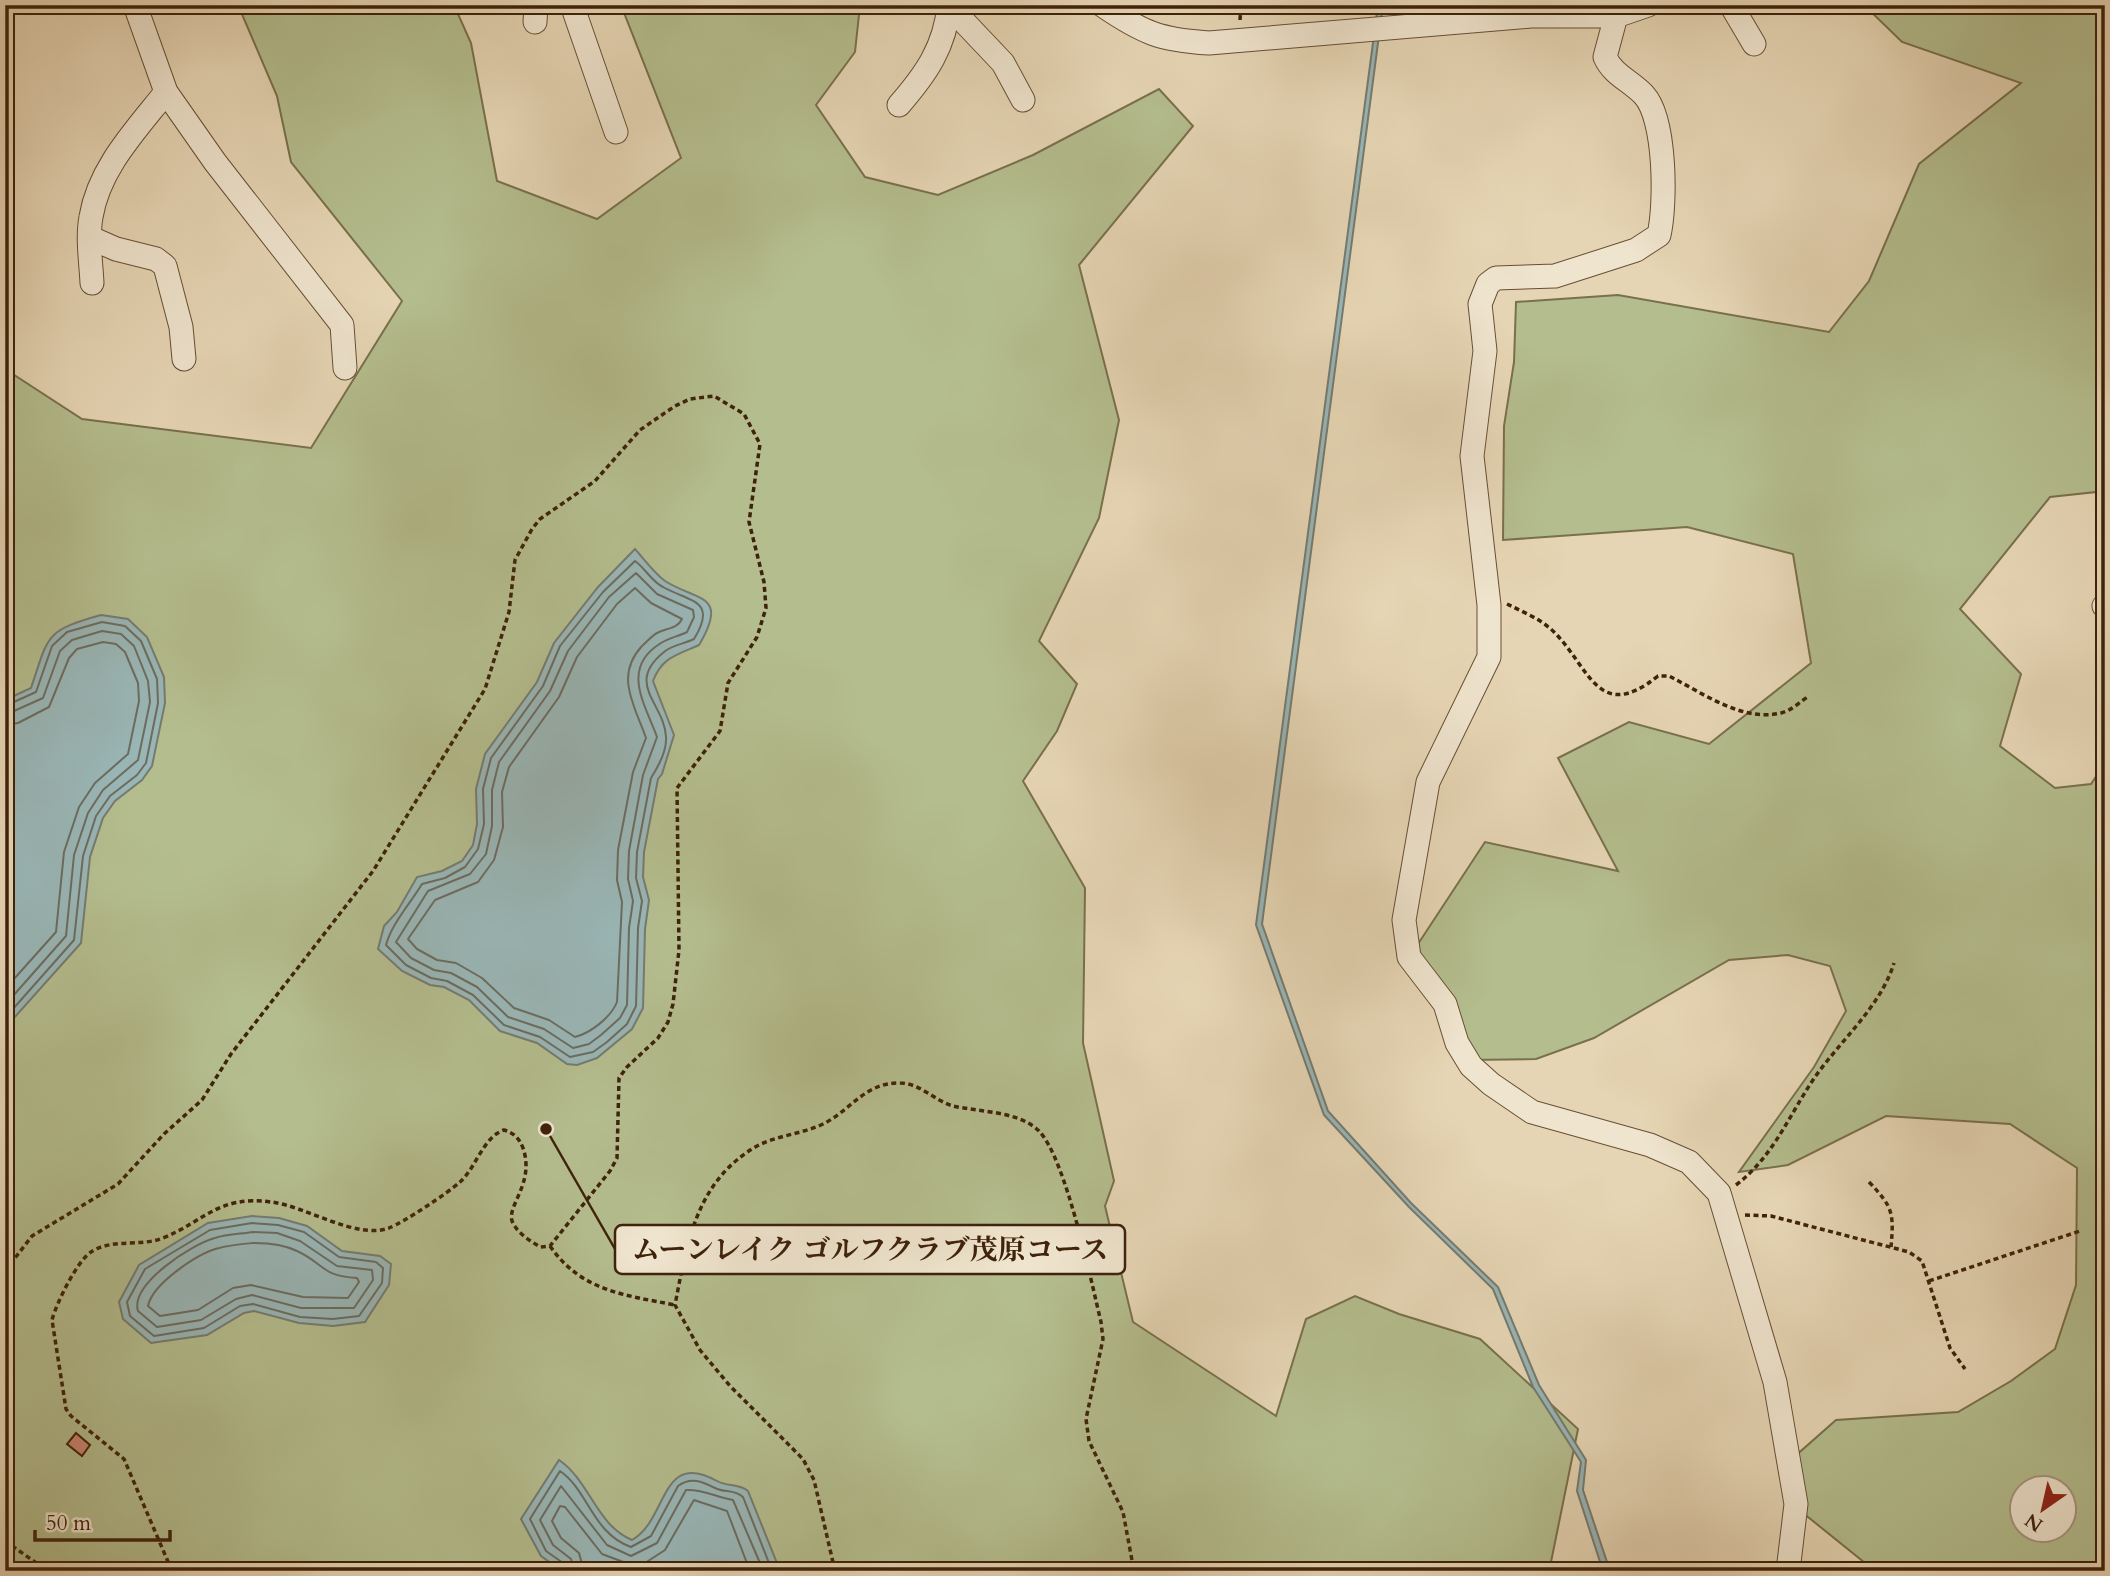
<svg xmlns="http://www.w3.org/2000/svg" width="2110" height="1576" font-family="Cardo,'Noto Serif JP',serif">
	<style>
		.green { fill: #b4bd8e; stroke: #79704c; stroke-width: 2; fill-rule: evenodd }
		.water { fill: #99b6b6; stroke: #757b71; stroke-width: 2 }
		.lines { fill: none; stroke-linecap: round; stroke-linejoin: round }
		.shore { stroke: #6c6c60; stroke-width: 2 }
		.building { fill: #cc8675; stroke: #3e220a; stroke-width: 2 }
		.minor-casing { stroke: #684f34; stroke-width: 25 }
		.path { stroke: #3e220a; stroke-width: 3.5; stroke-dasharray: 5 3.5; stroke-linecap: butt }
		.minor { stroke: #efe4ce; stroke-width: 23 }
		.leader { fill: none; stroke: #3e220a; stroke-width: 2.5 }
		.callout-dot { fill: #3e220a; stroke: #efe4ce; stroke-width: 2.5 }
		.callout { fill: #efe4ce; stroke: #3e220a; stroke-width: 2.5 }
		.callout-label { font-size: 28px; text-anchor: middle; font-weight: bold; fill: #3e220a }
	</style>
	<rect width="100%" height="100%" fill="#e6d5b4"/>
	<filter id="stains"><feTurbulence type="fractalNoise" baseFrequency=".00286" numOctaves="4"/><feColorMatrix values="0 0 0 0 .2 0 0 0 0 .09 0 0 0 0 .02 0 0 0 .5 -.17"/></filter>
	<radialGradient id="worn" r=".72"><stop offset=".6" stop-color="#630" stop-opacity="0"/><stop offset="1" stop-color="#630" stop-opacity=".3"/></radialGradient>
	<path class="green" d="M238,5H454L471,43L497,181L597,219L681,158L621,5H860L855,52L816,105L865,177L938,195L1033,155L1159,89L1193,126L1079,265L1119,420L1099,518L1039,641L1077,684L1057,731L1023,781L1085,888L1083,1043L1114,1181L1105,1206L1133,1322L1276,1416L1306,1319L1355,1296L1399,1314L1480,1339L1578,1429L1551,1562L1554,1571H5V369L82,419L311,448L402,301L291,162L277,96Z
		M1864,5H2105V402H2101L2105,413V491L2050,497L1960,609L2021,674L2000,746L2055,788L2091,784L2105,763V1571H1875L1803,1513L1793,1458L1836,1420L1958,1412L2011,1381L2055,1349L2076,1285L2077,1168L2010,1124L1886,1116L1788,1165L1739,1172L1814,1067L1846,1011L1830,966L1788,955L1729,960L1594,1038L1536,1059L1469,1060L1416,947L1485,842L1618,871L1558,758L1629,722L1709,744L1811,663L1793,554L1687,527L1503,540L1504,426L1514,362L1516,302L1618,295L1829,332L1869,281L1919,164L2021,83L1902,42ZM2022,1488H2064V1530H2022Z"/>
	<path class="water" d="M1378,5H1383L1262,924L1328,1111L1411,1203L1498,1287L1539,1385L1586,1460L1583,1490L1610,1571H1603L1577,1491L1581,1462L1533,1387L1493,1289L1409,1207L1324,1115L1256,925Z
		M635,549C644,559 654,573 665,581C696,601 730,593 699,645C677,655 662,657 653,681L674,735L662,774L658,779L644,852L643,877L649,900L645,929L643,1008L632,1029L597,1058L577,1065L567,1064L537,1043L500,1031L469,1000L444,987L430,985L402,971L378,949L384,926L397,912L417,877L442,871L462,861L473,845L477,824L476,789L485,754L537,682L554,643L598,587Z
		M101,615L128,619L147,637L164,677L165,703L152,766L142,780L115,801L103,818L90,857L81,943L5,1028V700L31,688C49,635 44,631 101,615Z
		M252,1216L279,1218L307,1226L342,1251L380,1256L391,1264L389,1285L365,1322L333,1326L299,1323L254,1311L244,1313L207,1335L151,1343L123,1319L119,1302L139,1265L208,1223Z
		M559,1460C590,1481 596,1525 632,1540C668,1520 660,1449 717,1481C728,1487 738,1483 748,1491L777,1563L776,1570L562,1571L541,1556L521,1519Z"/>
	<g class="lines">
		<path class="shore" d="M635,561C645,568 652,582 663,587C690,602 718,600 694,639C684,644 672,645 664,652C624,684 665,704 666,737C667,750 658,767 651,778L637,852L636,878L642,901L638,928L636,1006L627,1024L607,1042L593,1052L570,1057L540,1037L504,1025L473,995L447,981L431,978L406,965L386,945C392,923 410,904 422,884L445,878L465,867L478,849L484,824L483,789L491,758L543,686L560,646L603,592Z
			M636,573L657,594L693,610L694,617L687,632C679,636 669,638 661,643C620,668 645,704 657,737L643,775L629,851L628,879L633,901L629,928L627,1005L620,1018L601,1035L589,1044L573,1048L544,1029L508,1017L477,987L451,973L434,970L411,958L396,942L428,891L470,874L486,854L492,826V790L499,762L550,691L568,651L609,597Z
			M635,588L651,603L682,619C678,628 668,628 659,632C652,635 648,641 642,646C614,676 635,706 646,738L633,772L618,850L617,880L622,902L617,1002C611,1017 591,1033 575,1037L549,1020L514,1008L482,978L456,963L437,960L417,949L408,939L435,900L478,882L494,860L503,827L502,792L509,767L559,697L577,657L617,604Z
			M5,706L36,692L52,646L67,632L102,622L125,626L141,641L157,679L158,703L146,763L137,775L110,796L96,816L83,856L74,940L5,1018
			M5,715L43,698L60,651L72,640L102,631L121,634L134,646L148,681L150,702L138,760L103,790L88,813L74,855L66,936L5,1005
			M5,725L18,723L49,707L69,658L77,649L103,642L116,644L125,652L138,683L139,701L128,754L95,783L79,807L64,852L56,932L5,989
			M252,1223L278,1225L304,1232L339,1257L376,1262L383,1268L382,1283L359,1316L333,1319L300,1317L253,1304L240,1306L204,1328L154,1336L130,1316L127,1302L145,1269L210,1230Z
			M253,1232L277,1233L300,1241L337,1266L372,1270L373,1280L354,1308H301L252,1295L236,1299L201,1320L157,1327L138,1311C130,1284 192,1244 215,1238C227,1234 241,1234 253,1232Z
			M253,1243C268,1243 283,1244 297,1251C325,1264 321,1276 357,1278L359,1282L348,1298L303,1297L251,1285L233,1288L198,1310L160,1316L148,1306C152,1284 198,1253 219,1248C230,1245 242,1244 253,1243Z
			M565,1571L563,1563L546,1551L530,1519L560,1471C589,1491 592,1533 631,1547L651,1536L678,1486C691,1476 703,1482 715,1488C725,1493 734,1489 743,1497L769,1563V1571
			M574,1571L571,1559L553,1545L540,1520L561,1486L607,1545L631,1556L657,1543L686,1490C703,1489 716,1497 733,1500L760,1563V1571
			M584,1571L579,1553L561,1538L552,1521L560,1506L565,1507L602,1554L634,1566L645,1563L665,1550L694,1500L727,1511L750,1571"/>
	</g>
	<path class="building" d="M76,1433L90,1445L82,1456L67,1444Z"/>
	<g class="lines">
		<g class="minor-casing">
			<path id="minor" d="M135,5L166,92L215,162L342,325L345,368
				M572,5L616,132
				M1102,5C1143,33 1160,40 1209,43L1531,16H1616L1648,5
				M1731,5L1754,44
				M949,6L1003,63L1023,100
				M1616,16L1605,57C1613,75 1631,81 1644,95C1666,119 1666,204 1659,235L1636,250L1555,276L1496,278L1488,284L1480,304L1485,351L1472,456L1489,605V657L1428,782L1404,920L1409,957L1445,1004L1457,1043L1471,1066L1491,1084L1532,1112L1650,1145L1689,1162L1719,1193L1775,1382L1796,1504L1788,1571
				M535,22L536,5
				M899,105C926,74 945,47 949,5
				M91,238L116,249L156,259L165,266L181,327L184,359
				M92,283C91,262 87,238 91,217C99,168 136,130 166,92
				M2104,606L2105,605"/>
		</g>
		<path class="path" d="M1240,20L1241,5
			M1507,604C1523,612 1541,619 1554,632C1590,668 1598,724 1658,676H1669C1703,693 1741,722 1781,713C1791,711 1801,701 1809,696
			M1869,1182C1893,1207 1894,1213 1891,1247
			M1736,1185C1774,1156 1789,1115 1815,1077C1841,1040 1881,1006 1894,963
			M1745,1215L1771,1216L1909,1252L1922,1261L1950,1348L1965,1369
			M550,1246C581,1291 624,1295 675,1305
			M5,1271L32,1236L118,1184L164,1134L202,1100L231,1054L373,871L485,689L509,612L515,560L532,529L540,519L595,481L640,430L675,406L690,399L714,396L744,414L760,444L749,522L764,582L766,608L757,637L728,683L720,731L677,788L679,950L673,1004L668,1022L658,1038L627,1067L619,1078L617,1158L610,1171L550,1246L540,1247C529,1240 517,1233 512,1221C507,1205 535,1183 523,1148C519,1138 514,1133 504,1130C483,1137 476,1168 460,1182C448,1193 404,1222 389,1228C356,1240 306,1206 271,1202C218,1195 205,1221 163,1238C141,1247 112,1238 91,1252C77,1261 56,1304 52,1320L66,1409L71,1416L124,1459L172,1571
			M1929,1281L2080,1231
			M5,1541L48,1571
			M835,1571L814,1480L803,1459L730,1386L700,1350L675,1305C687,1243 696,1181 757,1146C778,1135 802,1134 823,1124C850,1111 865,1082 900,1083C920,1083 935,1101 953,1106C979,1112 1019,1111 1039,1131C1066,1159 1091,1281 1101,1322L1103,1339L1086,1419L1089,1441L1123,1512L1134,1571"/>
		<use href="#minor" class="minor"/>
	</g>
	<path class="leader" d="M546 1129L615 1249"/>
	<circle class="callout-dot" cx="546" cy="1129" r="7"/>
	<rect class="callout" x="615" y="1225" width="510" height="49" rx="7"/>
	<g class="callout-label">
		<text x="870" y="1259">ムーンレイク ゴルフクラブ茂原コース</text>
	</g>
	<rect width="2110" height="1576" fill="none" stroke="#e6d5b4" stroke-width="28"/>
	<rect x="7" y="7" width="2096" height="1562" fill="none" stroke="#3e220a" stroke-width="3.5"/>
	<rect x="14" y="14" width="2082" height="1548" fill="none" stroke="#3e220a" stroke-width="2"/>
	<g transform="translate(2043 1509) rotate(214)"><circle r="33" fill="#efe4ce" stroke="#a89680" stroke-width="2"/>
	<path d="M0-5L12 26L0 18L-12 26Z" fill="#8f2418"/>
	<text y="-10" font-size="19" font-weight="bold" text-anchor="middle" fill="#3e220a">N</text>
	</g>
	<path d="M35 1530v10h135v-10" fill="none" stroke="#3e220a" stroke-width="3.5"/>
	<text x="46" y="1530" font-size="21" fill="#3e220a" stroke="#efe4ce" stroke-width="5" paint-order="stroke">50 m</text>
	<rect width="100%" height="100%" filter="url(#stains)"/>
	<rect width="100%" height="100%" fill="url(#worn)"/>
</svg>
